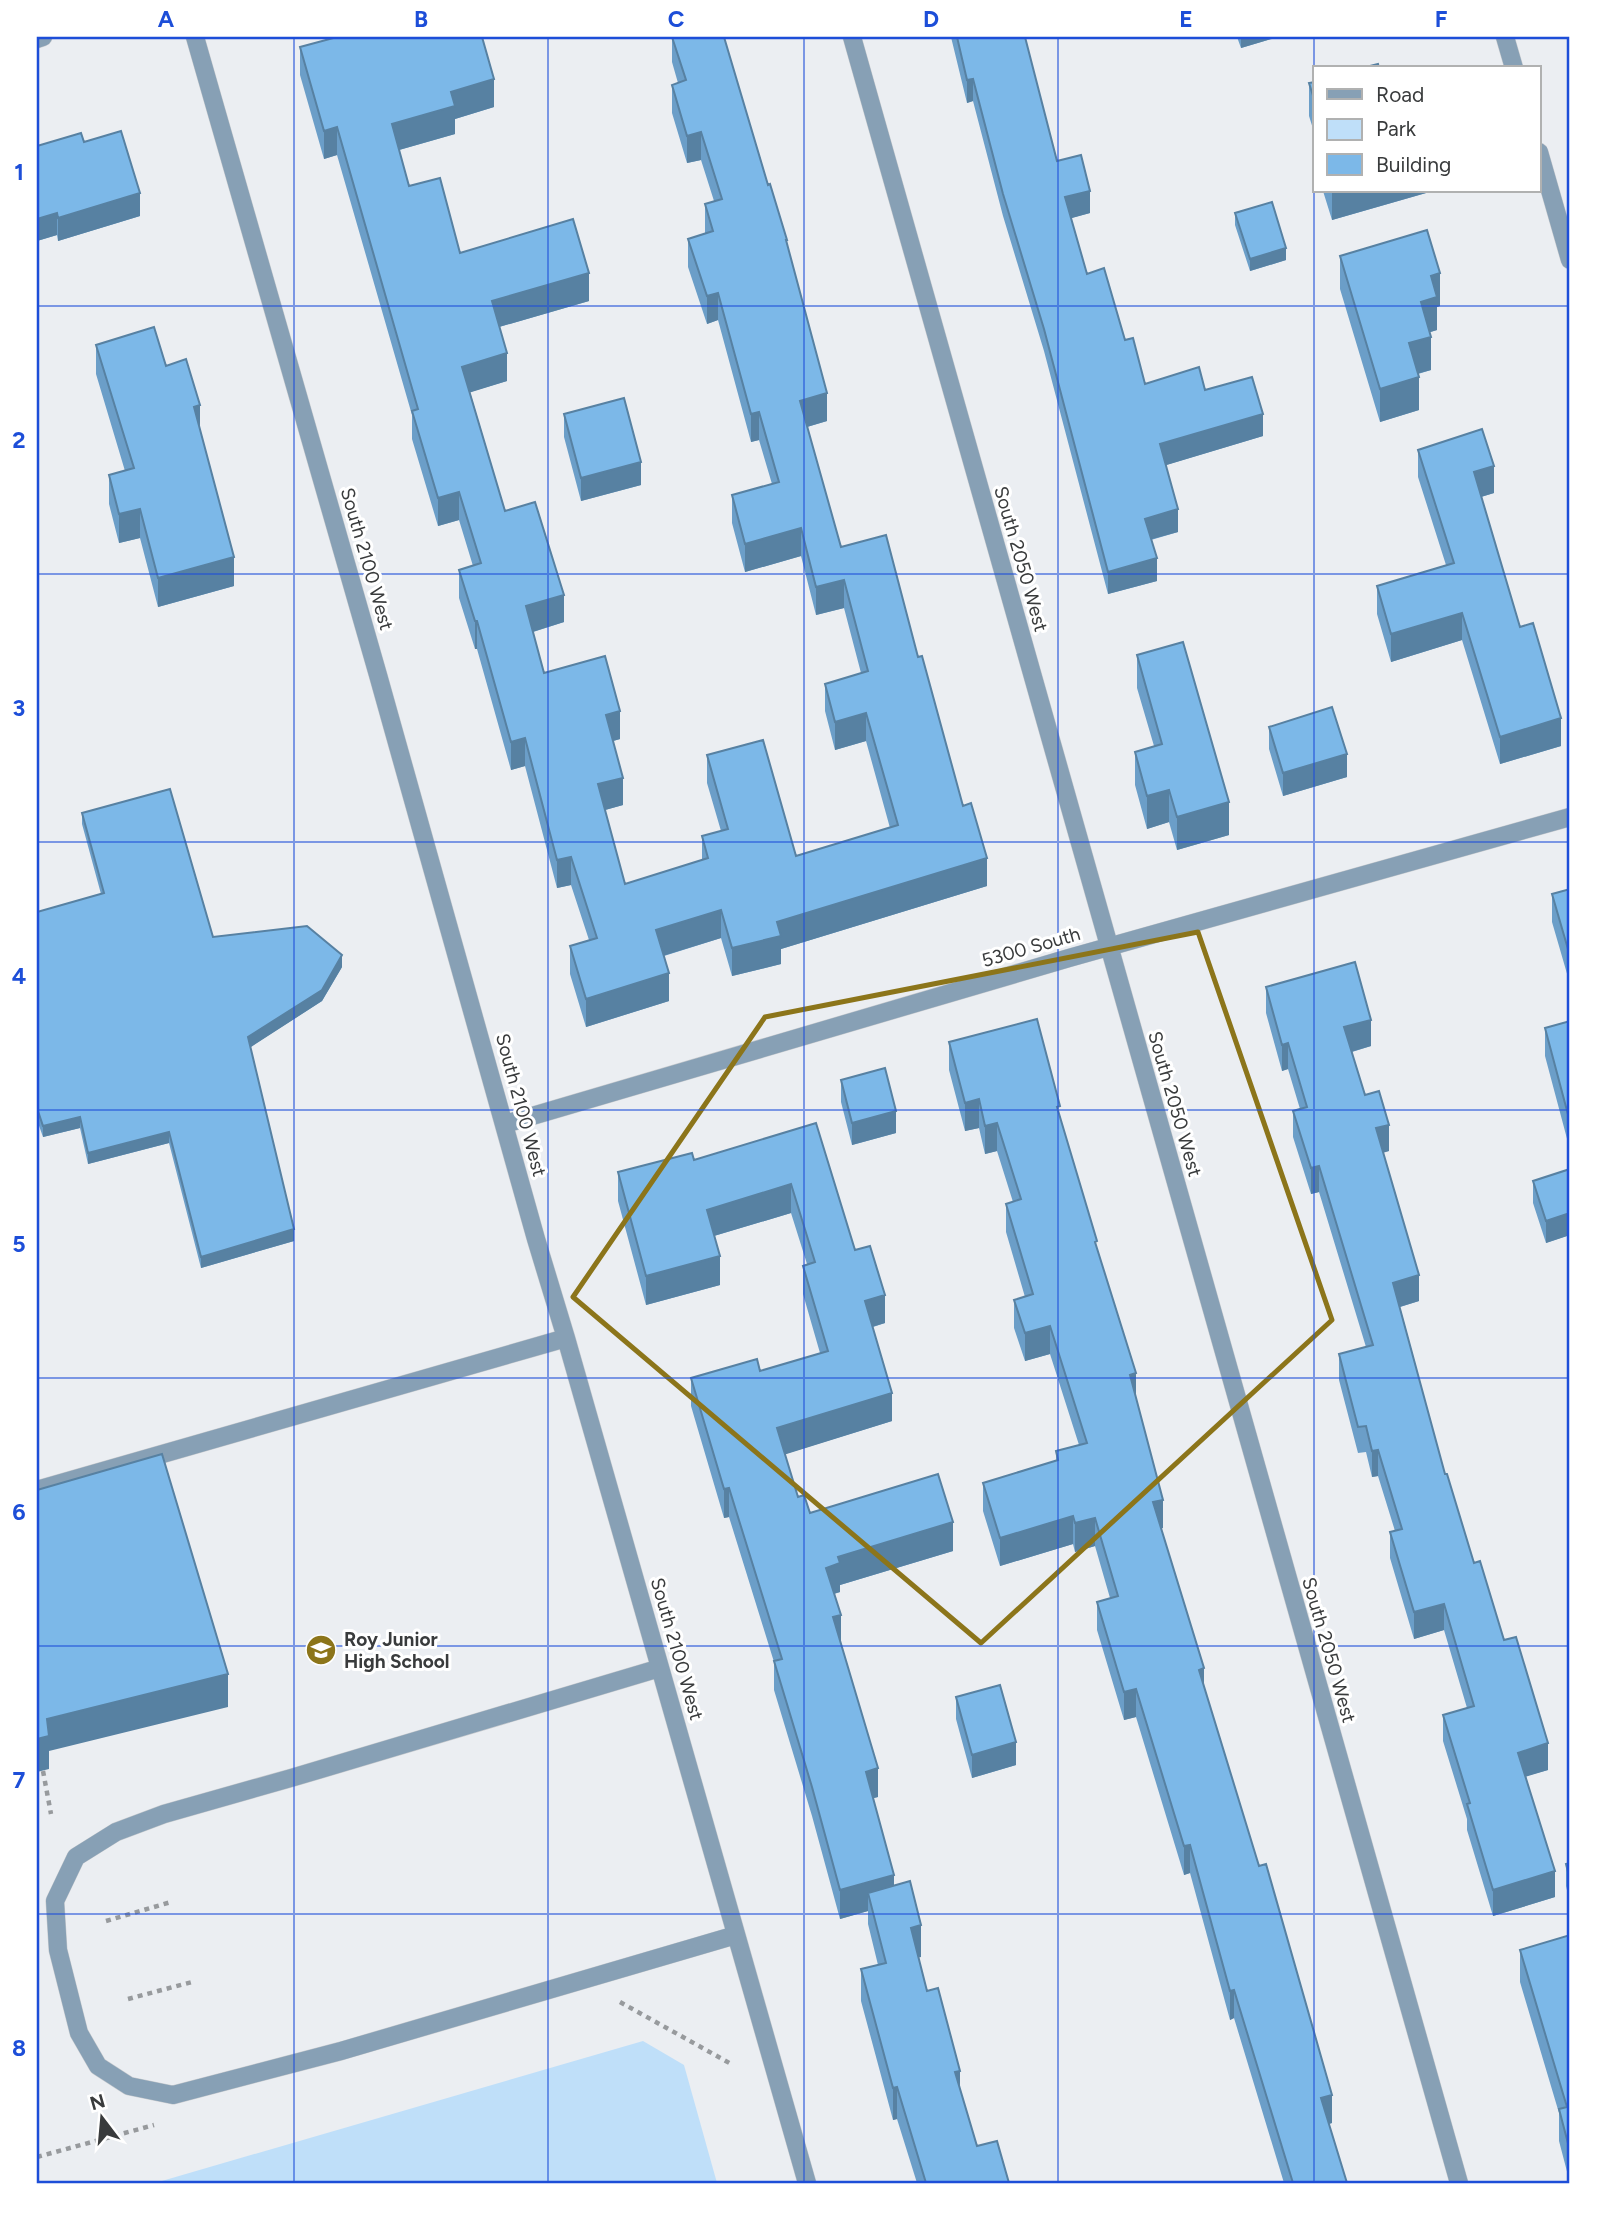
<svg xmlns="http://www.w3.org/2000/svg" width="1607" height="2220" font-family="Figtree,sans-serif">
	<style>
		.green { fill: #bfdff9 }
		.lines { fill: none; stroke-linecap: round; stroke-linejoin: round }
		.minor-casing { stroke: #c7cace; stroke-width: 19 }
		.path { stroke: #979a9d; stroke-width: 4.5; stroke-dasharray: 5 5; stroke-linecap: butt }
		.minor { stroke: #87a0b5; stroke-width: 18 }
		.wall { fill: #6b9ec8 }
		.shaded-wall { fill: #5781a2 }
		.building { fill: #7cb8e8; stroke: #5781a2; stroke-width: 2 }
		.marked { fill: none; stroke: #8c751a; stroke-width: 5; stroke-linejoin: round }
		.grid { fill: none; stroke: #1d4ed8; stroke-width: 2; stroke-opacity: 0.55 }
		.labels { text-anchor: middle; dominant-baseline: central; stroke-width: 6; stroke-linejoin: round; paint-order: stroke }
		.street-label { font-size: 19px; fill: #393b3c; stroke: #fff }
		.poi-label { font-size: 19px; font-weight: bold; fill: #393b3c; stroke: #fff; text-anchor: start }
		.neatline { fill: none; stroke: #1d4ed8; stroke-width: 2.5 }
		.grid-label { font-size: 23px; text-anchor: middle; font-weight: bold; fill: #1d4ed8 }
	</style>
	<rect width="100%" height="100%" fill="#ebeef2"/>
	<path class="green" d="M643,2041L684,2065L717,2183H155Z"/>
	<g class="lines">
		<g class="minor-casing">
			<path id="minor" d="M195,37L378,675L536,1239L566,1338L807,2183
				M852,37L1459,2183
				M1505,37L1514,68
				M37,39L43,37
				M1539,152L1570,260
				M505,1124L1069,958L1570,817
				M37,1490L566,1338
				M660,1668L291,1778L164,1814L116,1832L76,1857L55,1901L58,1950L79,2033L98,2066L129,2086L173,2095L341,2051L736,1935"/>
		</g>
		<path class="path" d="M43,1771L51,1814
			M106,1921L171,1902
			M128,1999L192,1982
			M620,2002L733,2065
			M37,2157L154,2125"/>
		<use href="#minor" class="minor"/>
	</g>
	<path class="wall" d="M672,37H724L787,247L827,421L807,427L841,547L918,657L987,886L781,949V964L732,976L721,938L664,956L669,1001L586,1027L570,974V946L589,940L571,885L557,888L525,766L511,770L477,649H475L459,598V570L473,566L459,520L438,526L412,439V415L337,155L324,159L300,75V47L494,107L455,119V134L399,150L409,186L460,253L589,301L499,327L507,381L470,392L505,511L564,622L533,632L544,673L620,739L613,741L623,805L605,810L625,884L702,860V836L721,831L707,783V755L796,856L890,828L866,741L835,750L825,711V684L861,673L844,608L816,615L801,556L745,572L732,523V495L772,484L759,440L751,442L718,320L707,324L688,267V239L705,234V204L714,201L701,160L687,163L672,113V85L678,83L672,62Z
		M951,37H1031L1025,39L1057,161L1090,213L1071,218L1087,274L1125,340L1145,384L1205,390L1263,436L1166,465L1178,532L1151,540L1157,581L1108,594L1044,351L1003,216L973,101L967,103Z
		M1237,37H1278L1241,48Z
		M1315,82V135L1309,116V83Z
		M84,142L140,216L58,241L57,235L37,241Z
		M1323,191H1426V193L1332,220Z
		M1235,213L1286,260L1250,271L1235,225Z
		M1340,256L1440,306L1437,307V330L1430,332L1431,370L1418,374L1419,410L1380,422L1340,289Z
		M96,345L166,366L200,430L234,586L158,607L140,538L119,543L109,504V475L125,471L96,374Z
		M564,414L641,485L581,501L564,437Z
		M1418,450L1494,493L1481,497L1520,627L1561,746L1500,764L1462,640L1391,662L1377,614V586L1446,565L1418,477Z
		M1137,655L1229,835L1177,850L1169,822L1147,829L1135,785V752L1154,746L1137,688Z
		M1269,727L1347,777L1283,796L1269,749Z
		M82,813L213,937L342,967L322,1001L250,1047L294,1241L201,1268L169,1143L88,1164L80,1128L43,1137L37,1120V912L101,894L82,824Z
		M1570,889V984L1552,922V894Z
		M1266,987L1371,1046L1352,1052L1365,1095L1389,1151L1383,1152L1419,1301L1400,1307L1445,1474L1474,1563L1504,1640L1548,1770L1526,1776L1555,1897L1493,1916L1467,1830V1819L1443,1741V1715L1467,1708L1444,1630L1414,1639L1390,1558V1532L1395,1531L1378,1476L1372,1477L1366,1452L1358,1453L1339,1380V1354L1366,1347L1319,1192L1311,1194L1293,1137V1111L1300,1109L1288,1069L1282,1071L1266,1013Z
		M1570,1021V1150L1545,1056V1028Z
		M949,1042L1060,1117L1097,1250L1136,1398L1163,1528H1161L1204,1687L1332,2123L1329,2124L1347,2183H1284L1234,2018L1230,2020L1190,1873L1184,1875L1136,1717L1124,1720L1097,1630V1602L1110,1598L1095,1546L1075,1552L1073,1544L1000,1566L983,1511V1483L1056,1461V1451L1079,1445L1050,1354L1025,1361L1014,1328V1300L1025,1297L1006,1232V1204L1013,1202L997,1151L985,1154L979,1128L965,1131L949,1070Z
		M841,1080L896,1133L852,1145L841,1102Z
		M816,1123L855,1250L885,1323L873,1327L892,1421L785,1454L798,1497L810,1513L953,1551L840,1585V1592L834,1594L841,1643L878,1797L873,1798L894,1886L921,1957H918L927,1991L960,2091L977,2146L1009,2183H917L897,2119L893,2120L861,2001V1969L878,1965L868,1924V1911L840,1919L812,1816L774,1690V1662L729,1517L724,1518L691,1406V1378L760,1371L820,1353L803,1294V1266L807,1264L791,1213L714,1236L720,1285L646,1305L618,1201V1172L694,1160Z
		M1570,1169V1235L1546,1243L1533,1203V1181Z
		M956,1697L1016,1765L972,1778L956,1719Z
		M1570,1863V1903L1566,1886V1864Z
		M1570,1935V2183L1559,2141V2113L1520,1982V1950Z"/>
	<path class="shaded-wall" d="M1241,37H1278L1241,48Z
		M494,79V107L455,119V134L392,152V124L451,92Z
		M973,79V101L967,103V80Z
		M337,127V155L324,159V131Z
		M701,132V160L687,163V136Z
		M1090,191V213L1065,220V197Z
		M1332,191H1426V193L1332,220Z
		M140,193V216L58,241V218Z
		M57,213V235L37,241V219Z
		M1286,248V260L1250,271V259Z
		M589,273V301L492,329V301Z
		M1440,273V306L1437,307V330L1421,335V302L1431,276Z
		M718,293V320L707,324V296Z
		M1431,337V370L1409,376V343Z
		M507,353V381L462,395V367Z
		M1419,377V410L1380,422V389Z
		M827,393V421L800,429V401Z
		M200,405V434L194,407Z
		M759,412V440L751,442V414Z
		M1263,414V436L1160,467V444Z
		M641,462V485L581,501V478Z
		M1494,466V493L1474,499V472Z
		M459,492V520L438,526V498Z
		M140,509V538L119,543V514Z
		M1178,509V532L1145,541V519Z
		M801,528V556L745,572V544Z
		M234,557V586L158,607V578Z
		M1157,558V581L1108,594V572Z
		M844,580V608L816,615V587Z
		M564,595V622L526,634V606Z
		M1462,613V640L1391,662V634Z
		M475,621H477V649H475Z
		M620,711V739L606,743V715Z
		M866,713V741L835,750V722Z
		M1561,718V746L1500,764V737Z
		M525,738V766L511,770V742Z
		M1347,754V777L1283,796V773Z
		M623,778V805L598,812V784Z
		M1169,790V822L1147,829V796Z
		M1229,802V835L1177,850V817Z
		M571,857V885L557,888V860Z
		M987,858V886L781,949V964L732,976V948L777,922Z
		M721,910V938L656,958V930Z
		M342,955V967L322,1001L248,1049V1037Z
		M669,973V1001L586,1027V999Z
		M1371,1020V1046L1344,1054V1027Z
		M1288,1043V1069L1282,1071V1045Z
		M979,1099V1128L965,1131V1103Z
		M896,1111V1133L852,1145V1123Z
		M80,1117V1128L43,1137V1126Z
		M997,1123V1151L985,1154V1126Z
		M1389,1125V1151L1376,1155V1128Z
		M169,1132V1143L88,1164V1153Z
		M1319,1166V1192L1311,1194V1168Z
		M791,1184V1213L707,1238V1210Z
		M1570,1213V1235L1546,1243V1221Z
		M294,1229V1241L201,1268V1257Z
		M720,1256V1285L646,1305V1276Z
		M1419,1275V1301L1393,1309V1283Z
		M885,1295V1323L865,1329V1301Z
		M1050,1326V1354L1025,1361V1333Z
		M1136,1373V1401L1130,1375Z
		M892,1393V1421L777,1457V1428Z
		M1378,1450V1476L1372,1477V1451Z
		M729,1488V1517L724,1518V1489Z
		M1163,1500V1528L1153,1531V1502Z
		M1073,1516V1544L1000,1566V1538Z
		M1095,1518V1546L1075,1552V1523Z
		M953,1522V1551L840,1585V1592L826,1596V1568L838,1557Z
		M1444,1604V1630L1414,1639V1612Z
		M841,1615V1643L833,1617Z
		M1204,1668V1697L1199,1670Z
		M228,1674V1707L49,1751V1769L37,1772V1739L47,1719Z
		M1136,1689V1717L1124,1720V1692Z
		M1016,1742V1765L972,1778V1755Z
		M1548,1743V1770L1518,1779V1753Z
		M878,1768V1797L866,1800V1772Z
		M1190,1845V1873L1184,1875V1846Z
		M1555,1871V1897L1493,1916V1890Z
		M894,1875V1904L868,1893V1911L840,1919V1890Z
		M921,1925V1957L911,1959V1928Z
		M1234,1990V2018L1230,2020V1991Z
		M960,2071V2102L955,2072Z
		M897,2087V2119L893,2120V2088Z
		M1332,2095V2123L1321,2126V2098Z"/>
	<path class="building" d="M337,37H482L494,79L451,92L455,106L392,124L409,186L440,178L460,253L573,219L589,273L492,301L507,353L462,367L505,511L535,502L564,595L526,606L544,673L605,656L620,711L606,715L623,778L598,784L625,884L708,858L702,836L728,829L707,755L763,740L796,856L898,825L866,713L835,722L825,684L868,671L844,580L816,587L801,528L745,544L732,495L779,482L759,412L751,414L718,293L707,296L688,239L713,231L705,204L722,199L701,132L687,136L672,85L686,80L672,37H724L768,185L770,184L787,240H786L827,393L800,401L841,547L886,535L918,657L922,656L963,806L971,803L987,858L777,922L781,936L732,948L721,910L656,930L669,973L586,999L570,946L597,938L571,857L557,860L525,738L511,742L477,621H475L459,570L481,563L459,492L438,498L412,411L418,409L337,127L324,131L300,47Z
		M957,37H1025L1057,161L1081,155L1090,191L1065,197L1087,274L1104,268L1125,340L1133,338L1145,384L1199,367L1205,390L1252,377L1263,414L1160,444L1178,509L1145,519L1157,558L1108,572L1044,329L1003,194L973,79L967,80Z
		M1378,64L1379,68H1362Z
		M1315,82V102L1309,83Z
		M121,131L140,193L58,218L57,213L37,219V146L81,133L84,142Z
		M1272,202L1286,248L1250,259L1235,213Z
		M1427,230L1440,273L1431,276L1437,297L1421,302L1431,337L1409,343L1419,377L1380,389L1340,256Z
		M154,327L166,366L186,359L200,405L194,407L234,557L158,578L140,509L119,514L109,475L134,468L96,345Z
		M624,398L641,462L581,478L564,414Z
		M1482,429L1494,466L1474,472L1520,627L1533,623L1561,718L1500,737L1462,613L1391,634L1377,586L1454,563L1418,450Z
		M1183,642L1229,802L1177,817L1169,790L1147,796L1135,752L1162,744L1137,655Z
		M1332,707L1347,754L1283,773L1269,727Z
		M170,789L213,937L307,926L342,955L322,990L248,1037L294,1229L201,1257L169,1132L88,1153L80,1117L43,1126L37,1108V1013L38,1012L37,1007V912L104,893L82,813Z
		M1570,889V956L1552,894Z
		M1355,962L1371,1020L1344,1027L1365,1095L1379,1091L1389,1125L1376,1128L1419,1275L1393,1283L1445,1474H1447L1474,1563L1480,1561L1504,1640L1516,1637L1548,1743L1518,1753L1555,1871L1493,1890L1467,1804L1470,1803L1443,1715L1474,1706L1444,1604L1414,1612L1390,1532L1402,1529L1378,1450L1372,1451L1366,1426L1358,1427L1339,1354L1373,1345L1319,1166L1311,1168L1293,1111L1307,1107L1288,1043L1282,1045L1266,987Z
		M1037,1019L1060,1106L1057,1107L1097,1241L1095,1242L1136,1373L1130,1375L1163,1500L1153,1502L1204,1668L1199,1670L1259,1866L1266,1864L1332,2095L1321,2098L1347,2183H1293L1234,1990L1230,1991L1190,1845L1184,1846L1136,1689L1124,1692L1097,1602L1118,1596L1095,1518L1075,1523L1073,1516L1000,1538L983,1483L1058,1460L1056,1451L1087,1443L1050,1326L1025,1333L1014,1300L1033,1294L1006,1204L1021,1199L997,1123L985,1126L979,1099L965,1103L949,1042Z
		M1570,1021V1122L1545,1028Z
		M885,1068L896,1111L852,1123L841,1080Z
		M816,1123L855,1250L870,1246L885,1295L865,1301L892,1393L777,1428L798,1497L804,1495L810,1513L938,1474L953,1522L838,1557L840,1563L826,1568L841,1615L833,1617L878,1768L866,1772L894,1875L840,1890L812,1787L774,1661L782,1659L729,1488L724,1489L691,1378L757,1359L760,1371L828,1351L803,1266L815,1262L791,1184L707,1210L720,1256L646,1276L618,1172L692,1153L694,1160Z
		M1570,1169V1213L1546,1221L1533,1181Z
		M162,1454L228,1674L47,1719L49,1736L37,1739V1490Z
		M1000,1685L1016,1742L972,1755L956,1697Z
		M1570,1863V1880L1566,1864Z
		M910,1881L921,1925L911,1928L927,1991L938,1988L960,2071L955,2072L977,2146L997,2141L1009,2183H926L897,2087L893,2088L861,1969L886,1963L868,1893Z
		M1570,1935V2151L1559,2109L1567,2107L1520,1950Z"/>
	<path class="marked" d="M1198,932L1332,1320L981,1643L573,1297L765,1017Z"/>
	<path class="grid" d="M294,37V2183M548,37V2183M804,37V2183M1058,37V2183M1314,37V2183M37,306H1570M37,574H1570M37,842H1570M37,1110H1570M37,1378H1570M37,1646H1570M37,1914H1570"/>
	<defs>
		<g id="school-disc" transform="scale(1.575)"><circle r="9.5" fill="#8c751a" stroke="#fff"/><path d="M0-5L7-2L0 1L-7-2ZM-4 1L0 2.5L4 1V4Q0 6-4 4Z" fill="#fff"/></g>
	</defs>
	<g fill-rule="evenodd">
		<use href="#school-disc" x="321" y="1650"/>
	</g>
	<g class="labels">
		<g class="street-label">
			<text transform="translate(367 559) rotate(74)">South 2100 West</text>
			<text transform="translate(1021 559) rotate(74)">South 2050 West</text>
			<text transform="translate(1031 947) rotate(-16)">5300 South</text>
			<text transform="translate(1175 1104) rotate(74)">South 2050 West</text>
			<text transform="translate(521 1105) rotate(75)">South 2100 West</text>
			<text transform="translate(677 1649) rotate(74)">South 2100 West</text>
			<text transform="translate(1329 1650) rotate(74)">South 2050 West</text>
		</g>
		<g class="poi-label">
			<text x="344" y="1639">Roy Junior<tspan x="344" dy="22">High School</tspan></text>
		</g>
	</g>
	<rect width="1607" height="2220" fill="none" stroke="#ffffff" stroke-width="77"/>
	<rect x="1313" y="66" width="228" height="126" fill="#ffffff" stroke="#b0b1b1" stroke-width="2"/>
	<rect x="1327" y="89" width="35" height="10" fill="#87a0b5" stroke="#b0b1b1" stroke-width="2"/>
	<text x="1376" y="102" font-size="21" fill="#393b3c">Road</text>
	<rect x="1327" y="119" width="35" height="21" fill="#bfdff9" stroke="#b0b1b1" stroke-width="2"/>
	<text x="1376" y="136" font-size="21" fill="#393b3c">Park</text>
	<rect x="1327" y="154" width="35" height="21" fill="#7cb8e8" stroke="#b0b1b1" stroke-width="2"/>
	<text x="1376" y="172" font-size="21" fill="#393b3c">Building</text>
	<g transform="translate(102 2118) rotate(344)" stroke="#ffffff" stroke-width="5" paint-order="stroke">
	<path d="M0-5L12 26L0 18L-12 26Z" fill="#393b3c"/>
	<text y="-10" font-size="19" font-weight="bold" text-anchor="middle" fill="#393b3c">N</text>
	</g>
	<rect x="38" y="38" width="1530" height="2144" class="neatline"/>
	<g class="grid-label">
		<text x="166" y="27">A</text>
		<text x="421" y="27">B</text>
		<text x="676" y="27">C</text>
		<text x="931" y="27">D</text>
		<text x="1186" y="27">E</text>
		<text x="1441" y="27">F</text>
		<text x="19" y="180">1</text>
		<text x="19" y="448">2</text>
		<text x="19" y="716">3</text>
		<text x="19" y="984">4</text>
		<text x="19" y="1252">5</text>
		<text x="19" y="1520">6</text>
		<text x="19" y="1788">7</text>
		<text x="19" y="2056">8</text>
	</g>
</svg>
